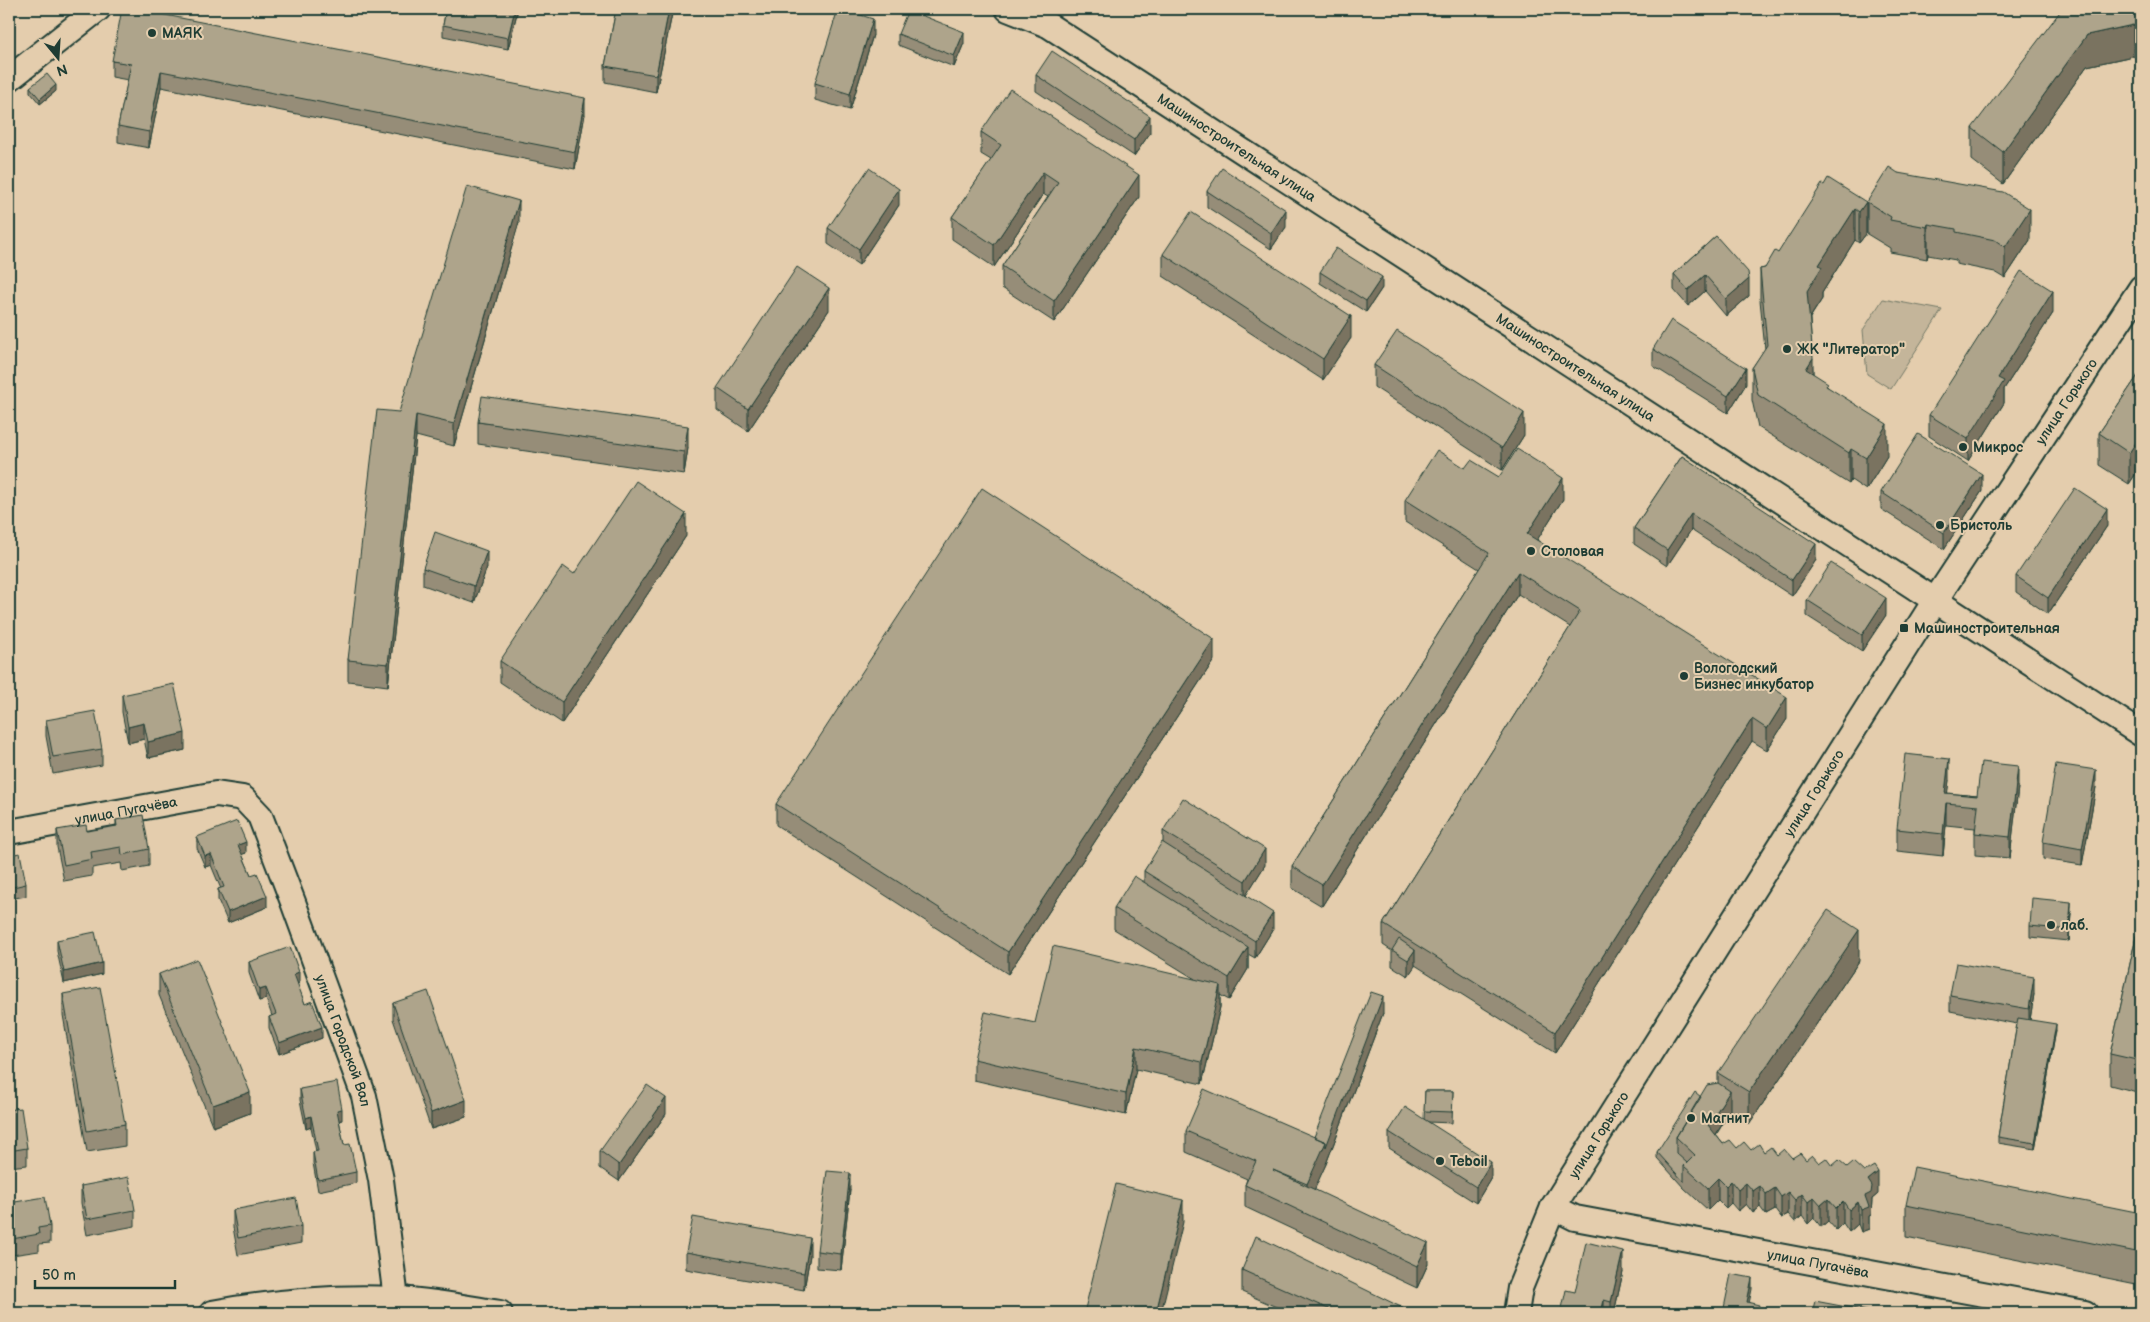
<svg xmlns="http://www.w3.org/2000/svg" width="2150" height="1322" font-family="'Balsamiq Sans',sans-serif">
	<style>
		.green { fill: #c4b59a; stroke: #727967 }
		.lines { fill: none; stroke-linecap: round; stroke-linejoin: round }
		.minor-casing { stroke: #1f3d34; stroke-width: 28 }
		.minor { stroke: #e4cdad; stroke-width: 24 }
		.wall { fill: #968d78; stroke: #1f3d34 }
		.shaded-wall { fill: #7a7361; stroke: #1f3d34 }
		.building { fill: #aea48b; stroke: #1f3d34 }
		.poi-dot { fill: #1f3d34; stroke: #e4cdad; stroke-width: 2 }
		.labels { text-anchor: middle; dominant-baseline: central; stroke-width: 4; stroke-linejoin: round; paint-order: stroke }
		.poi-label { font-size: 14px; font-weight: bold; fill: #1f3d34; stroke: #e4cdad; text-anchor: start }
		.street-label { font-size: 14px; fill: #1f3d34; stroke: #e4cdad }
	</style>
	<rect width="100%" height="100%" fill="#e4cdad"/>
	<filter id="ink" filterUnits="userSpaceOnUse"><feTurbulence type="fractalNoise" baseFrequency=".02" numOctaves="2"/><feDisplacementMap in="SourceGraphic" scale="10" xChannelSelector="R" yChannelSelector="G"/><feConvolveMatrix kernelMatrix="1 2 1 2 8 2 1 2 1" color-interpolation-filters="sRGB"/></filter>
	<g filter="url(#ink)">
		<path class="green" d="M1883,299L1942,310L1891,389L1867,374L1863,330Z"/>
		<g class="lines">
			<g class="minor-casing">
				<g id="minor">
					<path id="s1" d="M1008,9L1048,25L2141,734"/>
					<path d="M9,79L98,9"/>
					<path id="s2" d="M9,832L216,794L243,798L260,816L293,902L364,1096L381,1180L396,1299"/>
					<path id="s3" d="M1553,1207L1575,1218L2085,1313"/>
					<path d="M212,1313C273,1302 332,1296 394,1299C430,1300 465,1308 500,1313"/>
					<path id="s4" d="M1516,1313L1520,1288L1553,1207L1936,599L2141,288"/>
				</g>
			</g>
			<use href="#minor" class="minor"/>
		</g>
		<path class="wall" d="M446,9H518L508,49L443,36V25Z
			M616,9H673L656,92L605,82V66Z
			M2141,9V61L2133,56L2087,66L2003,184L1972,160V128Z
			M898,34L964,43L954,67L898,45Z
			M873,35L850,110L815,100V83Z
			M112,61L585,114L575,169L161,87L149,148L118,142V126L128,80L112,77Z
			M1036,75L1150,133L1134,156L1036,91Z
			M30,87L56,91L40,104L30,92Z
			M981,132L1139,197L1054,322L1002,288V266L1048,197L1043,194L994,267L952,239V217L991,160L981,154Z
			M1898,173L2030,240L2005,278L1995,272L1956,264V260L1928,255L1927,259L1890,252V248L1867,234V202Z
			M1207,191L1286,227L1271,249L1207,207Z
			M1866,202V234L1859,243L1855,240L1822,293V299L1810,318L1813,374L1828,387L1887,456L1866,490L1851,480L1849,484L1758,427L1752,400V368L1765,349L1760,300V269L1765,268L1778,253Z
			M899,205L859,265L828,244V228Z
			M519,222L454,446L416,436L388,686L348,681V660L399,412Z
			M1716,236L1749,296L1726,316L1705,291L1688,306L1674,290V274Z
			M1163,254L1351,338L1323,380L1163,276Z
			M1320,272L1382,288L1366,312L1320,283Z
			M829,310L748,431L717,410V388Z
			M2053,313L2004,389V403L1968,461L1929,436V415Z
			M1653,349L1746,384L1728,413L1653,366Z
			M1374,365L1524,435L1502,470L1374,387Z
			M2141,371V466L2129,484L2099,465V433Z
			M478,422L688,448L684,474L478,444Z
			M1682,456L1816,560L1792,596L1691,530L1667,566L1634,544V528Z
			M1465,468L1499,477L1563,499L1537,540L1787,719L1767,750L1752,741L1555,1053L1415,965L1408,976L1392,966V951L1383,945V924L1570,627L1518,594L1322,906L1292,888V866L1479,569L1405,522V500Z
			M1982,491L1944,549L1881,509V492Z
			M2107,526L2048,614L2016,592V576Z
			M686,536L562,723L500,682V661Z
			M487,567L474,603L423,585V568Z
			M1807,600L1886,615L1862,651L1807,616Z
			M1214,660L1008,974L776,825V804Z
			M122,695L185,750L148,758L144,739L128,743L122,712Z
			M46,720L102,749V765L53,774L46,736Z
			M1949,780L1947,793L1977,796L2018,787L2010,858L1975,855V828L1946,825L1943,856L1897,851V829Z
			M2096,787L2082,865L2043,859V842Z
			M116,820L149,849V866L122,871L121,863L92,868V876L64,881L57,847V830L87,831L116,826Z
			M1163,831L1265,865L1246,895L1273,929L1255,958L1248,954V969L1229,1000L1220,995V1007L1202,1084L1136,1069L1126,1115L974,1080V1059L1035,1023L1195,979L1114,929V908L1144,883V871L1163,843Z
			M197,837L246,853L242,854L251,875L267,907L228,923L218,900V889H221L211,865L205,867L197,848Z
			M9,855L26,884V896L9,899Z
			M2071,913L2069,941L2030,937V926Z
			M2141,914V1093L2110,1085V1054Z
			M57,940L102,974L64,983L57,951Z
			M1859,961L1749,1124L1730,1112L1716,1135L1723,1144L1737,1148L1764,1152L1819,1163L1847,1167L1878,1194L1872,1199L1871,1215L1869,1216V1229L1861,1232L1858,1224L1849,1232L1843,1223L1836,1230L1828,1221L1821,1227L1814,1218L1808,1224L1802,1216L1795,1222L1788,1214L1781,1218L1775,1210L1766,1215L1760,1207L1753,1213L1746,1204L1738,1211L1731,1203L1726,1208L1718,1200L1708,1210L1684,1188L1657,1158V1152L1701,1097L1718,1083V1073Z
			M249,962L299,983L297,984L305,1004L322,1038L279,1054L269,1028V1017L272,1016L266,999L259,1001L249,973Z
			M159,974L250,1113L213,1127L159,995Z
			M63,994L125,1124V1146L87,1152L63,1015Z
			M2034,994L2030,1020L2056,1030L2035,1149L1998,1143V1137L2017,1024L1950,1011V995Z
			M393,1003L466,1117L431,1129L393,1019Z
			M1383,1013L1326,1164L1314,1189L1428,1264L1417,1288L1245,1207V1185L1247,1179L1186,1152V1131L1314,1137Z
			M300,1089L342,1120H339L344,1145L356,1172V1183L318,1191L313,1163V1152L316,1151L311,1127L306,1129L300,1100Z
			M1425,1091H1453L1452,1123L1428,1122L1491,1178L1476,1203L1389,1148V1132L1424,1120Z
			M9,1110L27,1148V1165L9,1167Z
			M666,1114L619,1181L600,1168V1151Z
			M81,1186L135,1210V1226L87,1235L81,1203Z
			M850,1190L841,1270L817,1268V1251Z
			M9,1203L50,1226V1243L39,1244V1251L12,1255L11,1248H9Z
			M1906,1205L2141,1213V1285L1906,1237Z
			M233,1210L301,1226V1243L238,1255L233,1227Z
			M686,1252L810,1255L804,1290L686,1269Z
			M1242,1270L1409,1313H1290L1242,1292Z
			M1623,1272L1614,1313H1561L1575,1292Z"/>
		<path class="shaded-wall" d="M515,9H518L508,49V38Z
			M669,9H673L656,92V75Z
			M873,19V35L850,110V94Z
			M2133,25V56L2087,66L2003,184V152L2087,35Z
			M964,32V43L954,67V56Z
			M161,71V87L149,148V132Z
			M56,85V91L40,104V99Z
			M585,98V114L575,169V152Z
			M1150,116V133L1134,156V140Z
			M1043,172V194L994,267V245Z
			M1139,175V197L1054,322V301Z
			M899,189V205L859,265V249Z
			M519,201V222L454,446V424Z
			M1866,202V234L1859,243V212Z
			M1855,209V240L1822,293V299L1807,322V291L1819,265Z
			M2030,209V240L2005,278V247Z
			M1286,210V227L1271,249V233Z
			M1928,224V255L1927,259V227Z
			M1705,275V291L1688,306V290Z
			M1382,277V288L1366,312V301Z
			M1749,279V296L1726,316V299Z
			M829,288V310L748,431V409Z
			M2053,291V313L2004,389V403L1968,461V439L1998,378Z
			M1351,316V338L1323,380V359Z
			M1813,358V390L1806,369Z
			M1746,368V384L1728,413V396Z
			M1524,413V435L1502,470V448Z
			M416,415V436L388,686V664Z
			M1887,424V456L1866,490V458Z
			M688,426V448L684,474V452Z
			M2141,435V466L2129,484V453Z
			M1851,449V480L1849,484V453Z
			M1982,474V491L1944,549V533Z
			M1563,478V499L1527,556V534Z
			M2107,509V526L2048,614V598Z
			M686,514V536L562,723V702Z
			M1691,514V530L1667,566V550Z
			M1816,544V560L1792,596V580Z
			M487,551V567L474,603V586Z
			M1518,572V594L1322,906V885Z
			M1886,598V615L1862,651V635Z
			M1214,639V660L1008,974V952Z
			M1787,697V719L1767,750V729Z
			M1752,719V741L1555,1053V1032Z
			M144,723V739L128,743V727Z
			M185,733V750L148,758V742Z
			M1949,759V780L1945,814V793Z
			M2018,766V787L2010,858V837Z
			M2096,770V787L2082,865V849Z
			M1946,803V825L1943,856V834Z
			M246,842V853L238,856V845Z
			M1265,849V865L1245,897V881Z
			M211,854V865L205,867V856Z
			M267,896V907L228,923V912Z
			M2071,902V913L2069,941V930Z
			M1273,913V929L1255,958V941Z
			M1859,930V961L1749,1124V1092Z
			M1248,947V969L1229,1000V978Z
			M1415,950V966L1408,976V960Z
			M102,963V974L64,983V972Z
			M299,972V983L294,985V974Z
			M2034,977V994L2029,1026V1009Z
			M1220,985V1007L1202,1084V1062Z
			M266,988V999L259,1001V990Z
			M1383,996V1013L1326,1164L1307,1206V1184Z
			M2056,1024V1030L2035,1149V1143Z
			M322,1027V1038L279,1054V1043Z
			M1136,1047V1069L1126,1115V1094Z
			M1730,1091V1112L1708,1147V1125Z
			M250,1092V1113L213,1127V1105Z
			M666,1098V1114L619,1181V1165Z
			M466,1100V1117L431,1129V1113Z
			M342,1109V1120L337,1121V1110Z
			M311,1116V1127L306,1129V1118Z
			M1491,1162V1178L1476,1203V1187Z
			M1878,1172V1194L1872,1199L1871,1215L1869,1216V1229L1861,1232V1210L1865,1196L1868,1180Z
			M850,1173V1190L841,1270V1254Z
			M1718,1178V1200L1708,1210V1188Z
			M1731,1181V1203L1726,1208V1186Z
			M1746,1183V1204L1738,1211V1190Z
			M1760,1186V1207L1753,1213V1191Z
			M1775,1188V1210L1766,1215V1194Z
			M1788,1192V1214L1781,1218V1197Z
			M1802,1194V1216L1795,1222V1200Z
			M1814,1197V1218L1808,1224V1202Z
			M1828,1199V1221L1821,1227V1205Z
			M1183,1200V1222L1161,1313H1156Z
			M1843,1201V1223L1836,1230V1208Z
			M1858,1202V1224L1849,1232V1210Z
			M810,1238V1255L804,1290V1273Z
			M1428,1243V1264L1417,1288V1266Z
			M1623,1251V1272L1614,1313H1611V1302Z
			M1752,1278V1289L1747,1313V1302Z
			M1604,1300V1313H1601Z"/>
		<path class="building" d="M122,9H135L585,98L575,152L161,71L149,132L118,126L131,64L112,61Z
			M446,9H515L508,38L443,25Z
			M616,9H669L656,75L605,66Z
			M838,9H842L873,19L850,94L815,83Z
			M2062,9H2141V29L2133,25L2087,35L2003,152L1972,128Z
			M908,10L964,32L954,56L898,34Z
			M1052,51L1150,116L1134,140L1036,75Z
			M47,74L56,85L40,99L30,87Z
			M1010,89L1139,175L1054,301L1002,266L1058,182L1043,172L994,245L952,217L1001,145L981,132Z
			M1889,167L1898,173L2003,192L2030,209L2005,247L1995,240L1956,232V229L1928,224L1927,227L1890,220L1891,217L1867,202Z
			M869,168L899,189L859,249L828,228Z
			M1222,168L1286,210L1271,233L1207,191Z
			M1828,178L1866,202L1859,212L1855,209L1819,265L1822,267L1807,291L1813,358L1806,369L1828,383L1826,386L1887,424L1866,458L1851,449L1849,453L1758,395L1752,368L1767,345L1760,269L1765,268L1775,251L1778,253L1822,184L1824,185Z
			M467,186L519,201L454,424L416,415L388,664L348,660L377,410L399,412Z
			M1191,212L1351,316L1323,359L1163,254Z
			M1716,236L1748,272L1749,279L1726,299L1705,275L1688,290L1674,274Z
			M1336,248L1382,277L1366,301L1320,272Z
			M797,267L829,288L748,409L717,388Z
			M2021,271L2053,291L1998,378L2004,381L1968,439L1929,415Z
			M1671,320L1746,368L1728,396L1653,349Z
			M1397,331L1524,413L1502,448L1374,365Z
			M2141,371V435L2129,453L2099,433Z
			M482,396L688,426L684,452L478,422Z
			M1918,434L1982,474L1944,533L1881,492Z
			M1517,449L1563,478L1527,534L1787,697L1767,729L1752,719L1555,1032L1383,924L1580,611L1518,572L1322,885L1292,866L1489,553L1405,500L1437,450L1465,468L1471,460L1499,477Z
			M1682,456L1816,544L1792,580L1691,514L1667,550L1634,528Z
			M636,481L686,514L562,702L500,661L563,566L574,574Z
			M982,488L1214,639L1008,952L776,804Z
			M2075,488L2107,509L2048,598L2016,576Z
			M435,532L487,551L474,586L423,568Z
			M1831,563L1886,598L1862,635L1807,600Z
			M174,684L185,733L148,742L144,723L128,727L122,695Z
			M95,711L102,749L53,757L46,720Z
			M1905,754L1949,759L1945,793L1977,796L1981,762L2018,766L2010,837L1975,833L1978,806L1946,803L1943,834L1897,829Z
			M2056,764L2096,770L2082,849L2043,842Z
			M1183,798L1265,849L1245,881L1163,831Z
			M143,815L149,849L122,855L121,847L91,852L92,859L64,865L57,830L86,825L87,831L117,826L116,820Z
			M237,821L246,842L238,845L251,875L257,873L267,896L228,912L218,889L224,887L211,854L205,856L197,837Z
			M1162,842L1273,913L1255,941L1144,871Z
			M20,853L26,884L9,888V855Z
			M1134,876L1248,947L1229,978L1114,908Z
			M2032,898L2071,902L2069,930L2030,926Z
			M1828,910L1859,930L1749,1092L1718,1073Z
			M2141,914V1061L2110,1054Z
			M95,932L102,963L64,972L57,940Z
			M1399,939L1415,950L1408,960L1392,950Z
			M1053,946L1220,985L1202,1062L1136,1047L1126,1094L974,1059L985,1012L1035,1023Z
			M290,947L299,972L294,974L305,1004L312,1001L322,1027L279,1043L269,1017L276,1014L266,988L259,990L249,962Z
			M197,959L250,1092L213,1105L159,974Z
			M1956,963L2034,977L2029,1009L1950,995Z
			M100,987L125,1124L87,1131L63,994Z
			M428,991L466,1100L431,1113L393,1003Z
			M1371,992L1383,996L1326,1147V1142L1314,1137Z
			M2018,1018L2056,1024L2035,1143L1998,1137Z
			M337,1082L342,1109L337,1110L344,1145L350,1144L356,1172L318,1180L313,1152L318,1151L311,1116L306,1118L300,1089Z
			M1718,1083L1730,1091L1708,1125L1723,1144L1730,1140L1737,1148L1744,1142L1751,1150L1759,1144L1764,1152L1771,1147L1777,1155L1784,1149L1792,1158L1800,1153L1806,1160L1812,1155L1819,1163L1826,1158L1832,1166L1839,1160L1847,1167L1853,1162L1864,1172L1874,1166L1878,1172L1868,1180L1872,1186L1871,1193L1865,1196L1869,1207L1861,1210L1858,1202L1849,1210L1843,1201L1836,1208L1828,1199L1821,1205L1814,1197L1808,1202L1802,1194L1795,1200L1788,1192L1781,1197L1775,1188L1766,1194L1760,1186L1753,1191L1746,1183L1738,1190L1731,1181L1726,1186L1718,1178L1708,1188L1684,1166L1695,1155L1676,1137L1707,1085Z
			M647,1085L666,1098L619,1165L600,1151Z
			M1204,1089L1326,1142L1307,1184L1273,1170L1428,1243L1417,1266L1245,1185L1256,1161L1186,1131Z
			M1425,1091H1453L1452,1112L1424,1111Z
			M1695,1092L1701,1097L1676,1137V1153L1687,1163L1684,1166V1182L1657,1152Z
			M1405,1107L1491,1162L1476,1187L1389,1132Z
			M21,1108L27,1148L9,1151V1110Z
			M1914,1167L2141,1213V1253L1906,1205Z
			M827,1171L850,1173L841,1254L817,1251Z
			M129,1177L135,1210L87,1219L81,1186Z
			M1116,1184L1183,1200L1156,1313H1084Z
			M45,1197L50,1226L38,1228L39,1234L12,1239L11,1232H9V1203Z
			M296,1198L301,1226L238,1238L233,1210Z
			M693,1217L810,1238L804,1273L686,1252Z
			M1256,1236L1409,1311L1408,1313H1337L1242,1270Z
			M1586,1242L1623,1251L1611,1302L1604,1300L1601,1313H1561L1566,1290L1575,1292Z
			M1731,1274L1752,1278L1747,1302L1759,1305L1757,1313H1723Z
			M1815,1301L1878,1313H1812Z"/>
	</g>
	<g class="poi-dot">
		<circle cx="152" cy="33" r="5"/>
		<circle cx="1787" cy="349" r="5"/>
		<circle cx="1963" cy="447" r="5"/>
		<circle cx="1940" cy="525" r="5"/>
		<circle cx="1531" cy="551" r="5"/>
		<rect x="1899" y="623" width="10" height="10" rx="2.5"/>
		<circle cx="1684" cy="676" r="5"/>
		<circle cx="2051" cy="925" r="5"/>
		<circle cx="1691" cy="1118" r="5"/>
		<circle cx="1440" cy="1161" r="5"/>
	</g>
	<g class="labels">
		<g class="poi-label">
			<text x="162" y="33">МАЯК</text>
			<text x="1797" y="349">ЖК "Литератор"</text>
			<text x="1973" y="447">Микрос</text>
			<text x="1950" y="525">Бристоль</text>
			<text x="1541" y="551">Столовая</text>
			<text x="1914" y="628">Машиностроительная</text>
			<text x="1694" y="668">Вологодский<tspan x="1694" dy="16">Бизнес инкубатор</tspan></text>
			<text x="2061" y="925">лаб.</text>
			<text x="1701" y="1118">Магнит</text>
			<text x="1450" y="1161">Teboil</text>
		</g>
		<g class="street-label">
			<text stroke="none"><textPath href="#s1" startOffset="268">Машиностроительная улица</textPath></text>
			<text stroke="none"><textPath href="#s1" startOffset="672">Машиностроительная улица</textPath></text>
			<text stroke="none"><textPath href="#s4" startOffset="1068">улица Горького</textPath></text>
			<text stroke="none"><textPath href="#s4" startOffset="602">улица Горького</textPath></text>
			<text stroke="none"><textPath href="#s2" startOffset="119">улица Пугачёва</textPath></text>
			<text stroke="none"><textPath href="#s2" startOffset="502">улица Городской Вал</textPath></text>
			<text stroke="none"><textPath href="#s4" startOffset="198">улица Горького</textPath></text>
			<text stroke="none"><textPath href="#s3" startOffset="272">улица Пугачёва</textPath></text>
		</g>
	</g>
	<rect width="2150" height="1322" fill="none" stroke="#e4cdad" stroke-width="30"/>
	<rect x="15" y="15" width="2120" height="1292" fill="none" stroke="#1f3d34" stroke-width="2" filter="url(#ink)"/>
	<g transform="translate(58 58) rotate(162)" stroke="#e4cdad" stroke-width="4" paint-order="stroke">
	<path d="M0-4L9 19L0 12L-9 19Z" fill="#1f3d34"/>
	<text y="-8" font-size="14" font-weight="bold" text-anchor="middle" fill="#1f3d34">N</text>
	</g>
	<path d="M35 1280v8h140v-8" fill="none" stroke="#1f3d34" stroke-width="2.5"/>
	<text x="42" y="1280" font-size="15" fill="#1f3d34" stroke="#e4cdad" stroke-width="4" paint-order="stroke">50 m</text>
</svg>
